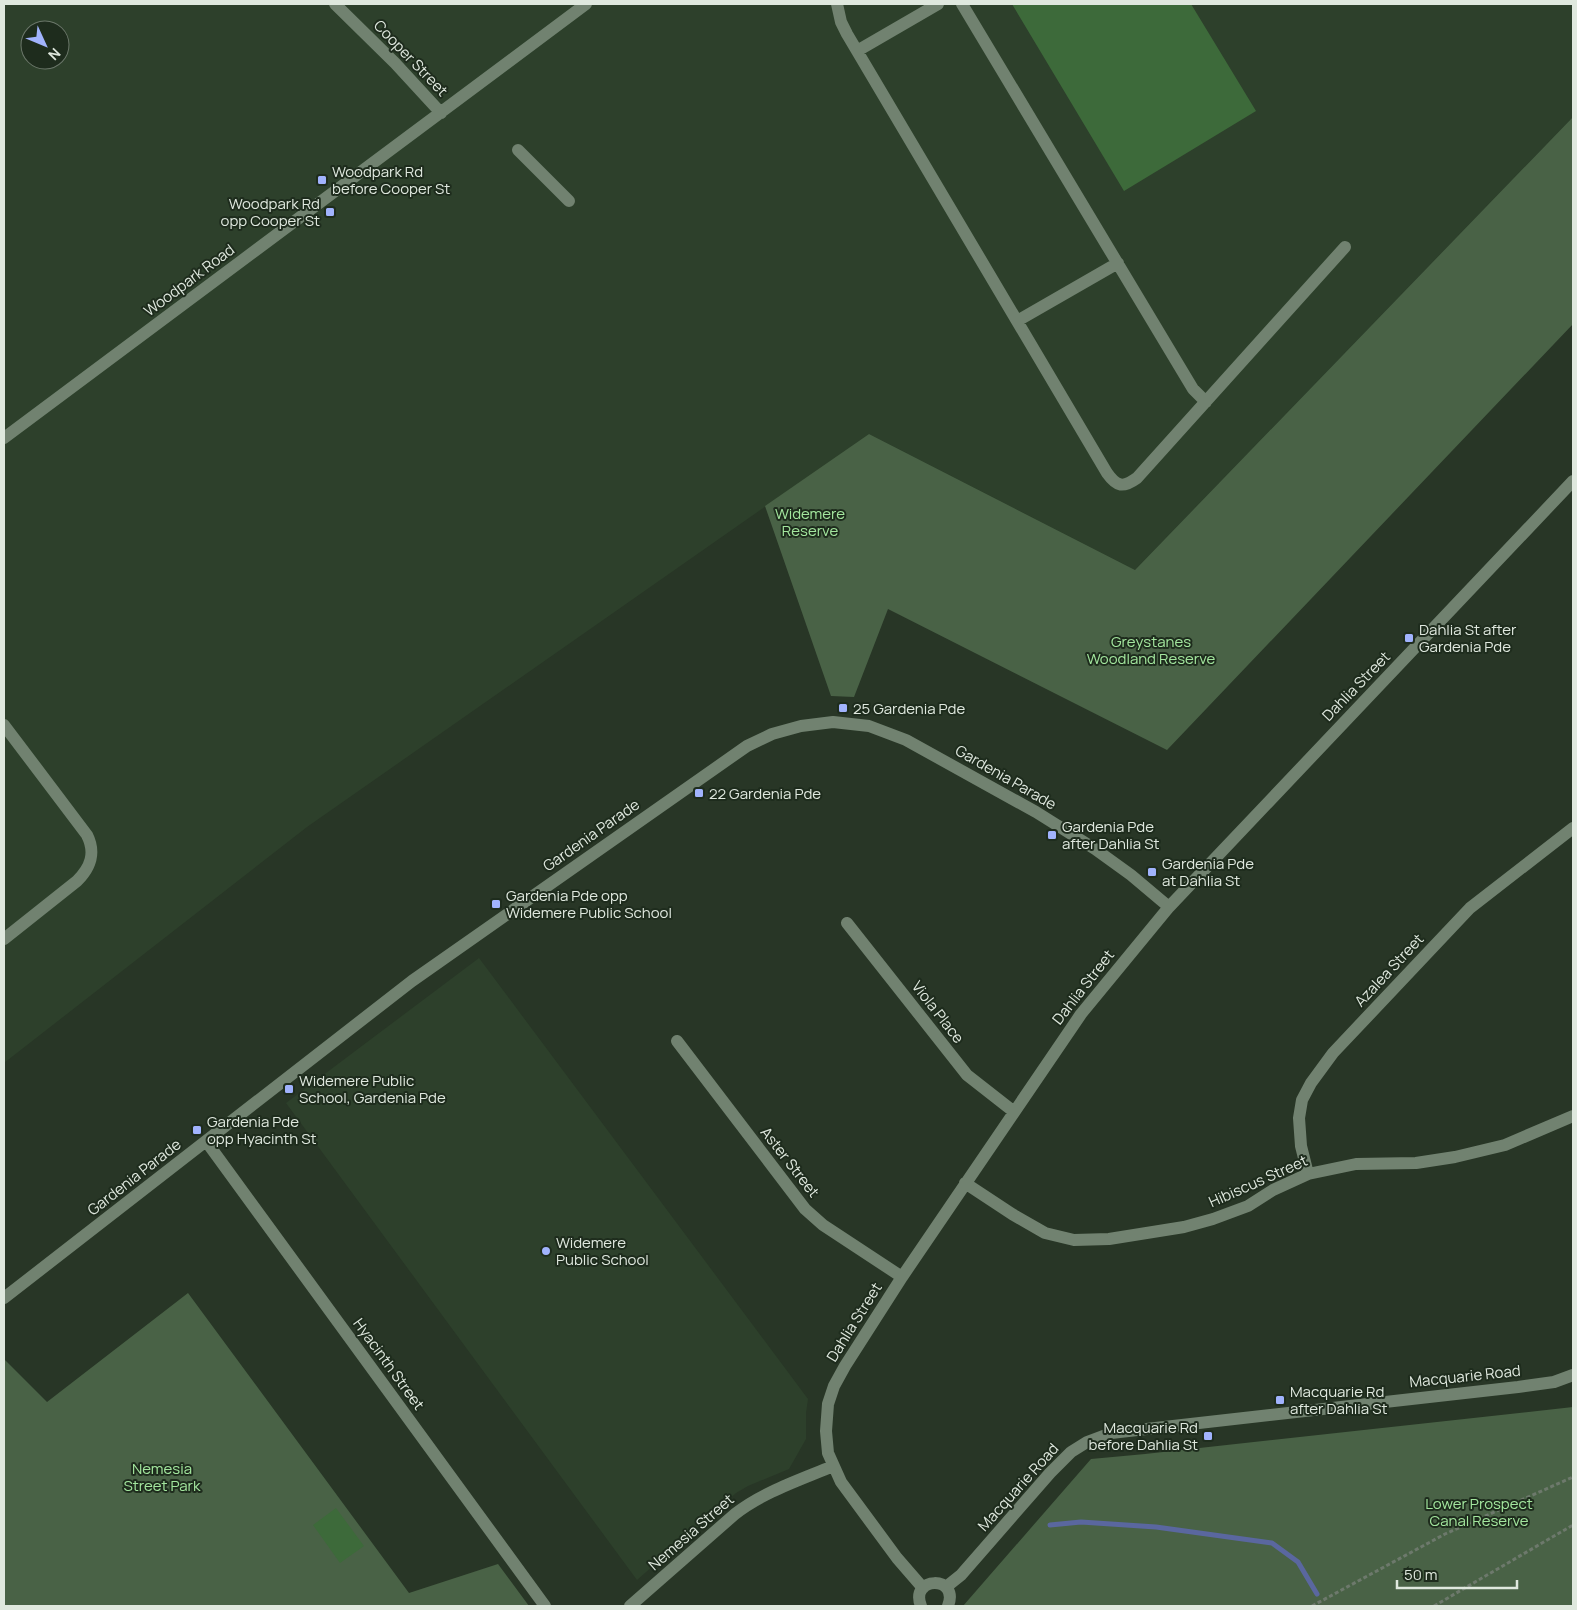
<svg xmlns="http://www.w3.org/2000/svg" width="1577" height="1610" font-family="Manrope,sans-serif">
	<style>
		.built { fill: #2d402b; fill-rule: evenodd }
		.green { fill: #496246 }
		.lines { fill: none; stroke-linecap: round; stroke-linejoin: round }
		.stream { stroke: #5a679f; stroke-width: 5 }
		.building { fill: #3d6a3a }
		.path { stroke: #6d796c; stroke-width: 3; stroke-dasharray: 4 2.5; stroke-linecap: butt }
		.minor { stroke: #718270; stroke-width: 12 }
		.poi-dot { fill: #a1b3fd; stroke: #1e2c1d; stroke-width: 2 }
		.labels { text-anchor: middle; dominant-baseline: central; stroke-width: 4; stroke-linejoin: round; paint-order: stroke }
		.street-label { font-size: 15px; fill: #dfe8de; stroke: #1e2c1d }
		.poi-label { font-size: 15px; fill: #dfe8de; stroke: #1e2c1d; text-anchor: start }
		.park-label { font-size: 15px; fill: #a3e69e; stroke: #1e2c1d }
	</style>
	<rect width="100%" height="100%" fill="#283626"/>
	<path class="built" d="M4,4H1573V117L1135,570L869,434L307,827L4,1063ZM30,30H60V60H30Z
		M479,958L808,1399L806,1413V1439L789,1469L748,1486L736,1493L637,1580L286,1103Z"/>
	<path class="green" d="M1573,117V324L1167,750L888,609L854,697L831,696L765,506L869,434L1135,570Z
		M188,1293L409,1593L498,1564L529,1606H4V1359L47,1402Z
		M1573,1407V1606H963L1091,1459L1145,1454Z"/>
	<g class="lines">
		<path class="stream" d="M1050,1525L1081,1522L1156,1527L1272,1543L1298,1562L1317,1594"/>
	</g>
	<path class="building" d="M1012,4H1191L1256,111L1124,191Z
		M336,1508L364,1546L340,1563L313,1525Z"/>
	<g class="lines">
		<path class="path" d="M1312,1606L1445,1534L1573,1477
			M1434,1606L1573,1525"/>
		<path class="minor" d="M335,4L395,63L441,113
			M837,4L841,22L847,34L1107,473C1117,487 1123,488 1137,478L1345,247
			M962,4L1193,389L1206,402
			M857,51L938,4
			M518,150L569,201
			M1017,321L1118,263
			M4,438L586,4
			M4,725L87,835C96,853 91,867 77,881L4,939
			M847,923L967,1075L1013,1111
			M677,1041L805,1209L823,1225L902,1277
			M206,1141L545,1606
			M1308,1174L1301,1146L1299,1118L1302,1100L1311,1083L1333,1053L1470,908L1573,828
			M965,1183L1012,1214L1045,1233L1074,1240L1109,1239L1184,1227L1213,1219L1248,1206L1273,1190L1308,1174L1356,1164L1416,1163L1455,1157L1505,1145L1573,1116
			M4,1298L412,981L747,746L772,734L801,726L833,722L869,726L906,740L1036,812L1095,849L1131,875L1169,907
			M946,1587L961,1575L1050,1473L1071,1452L1087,1442L1111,1433L1518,1387L1554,1382L1573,1375
			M923,1588L897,1558L841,1482L828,1453L826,1431L828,1404L834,1386L845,1366L902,1277L1081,1014L1169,907L1573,481
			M630,1606L735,1514C763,1492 800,1480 833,1466
			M921,1606C909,1576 960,1575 948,1606"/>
	</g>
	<g class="poi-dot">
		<rect x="317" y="175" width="10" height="10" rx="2.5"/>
		<rect x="325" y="207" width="10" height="10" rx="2.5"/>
		<rect x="1404" y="633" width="10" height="10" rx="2.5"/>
		<rect x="838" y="703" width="10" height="10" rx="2.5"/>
		<rect x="694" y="788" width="10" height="10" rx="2.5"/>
		<rect x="1047" y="830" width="10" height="10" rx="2.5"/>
		<rect x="1147" y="867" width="10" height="10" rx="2.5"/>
		<rect x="491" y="899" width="10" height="10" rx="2.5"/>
		<rect x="284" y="1084" width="10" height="10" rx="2.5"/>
		<rect x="192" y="1125" width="10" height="10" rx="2.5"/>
		<circle cx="546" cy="1251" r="5"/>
		<rect x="1275" y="1395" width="10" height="10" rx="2.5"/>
		<rect x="1203" y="1431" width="10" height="10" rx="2.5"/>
	</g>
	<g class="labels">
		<g class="street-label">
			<text transform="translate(411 58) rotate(46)">Cooper Street</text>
			<text transform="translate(189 280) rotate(-37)">Woodpark Road</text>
			<text transform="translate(1356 686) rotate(-46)">Dahlia Street</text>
			<text transform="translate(1006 777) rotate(30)">Gardenia Parade</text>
			<text transform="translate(591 835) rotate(-35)">Gardenia Parade</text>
			<text transform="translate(1389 970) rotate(-47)">Azalea Street</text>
			<text transform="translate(1083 987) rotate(-52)">Dahlia Street</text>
			<text transform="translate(938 1012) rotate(52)">Viola Place</text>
			<text transform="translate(790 1162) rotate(52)">Aster Street</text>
			<text transform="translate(134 1177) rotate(-38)">Gardenia Parade</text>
			<text transform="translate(1258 1181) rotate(-24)">Hibiscus Street</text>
			<text transform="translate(854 1322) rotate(-58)">Dahlia Street</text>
			<text transform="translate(389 1364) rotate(54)">Hyacinth Street</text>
			<text transform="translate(1465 1376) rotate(-6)">Macquarie Road</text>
			<text transform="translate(1018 1487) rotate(-48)">Macquarie Road</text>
			<text transform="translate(691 1532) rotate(-41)">Nemesia Street</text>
		</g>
		<g class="poi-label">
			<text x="332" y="171">Woodpark Rd<tspan x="332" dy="17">before Cooper St</tspan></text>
			<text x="320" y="203" text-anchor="end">Woodpark Rd<tspan x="320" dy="17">opp Cooper St</tspan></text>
			<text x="1419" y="629">Dahlia St after<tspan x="1419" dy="17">Gardenia Pde</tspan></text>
			<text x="853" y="708">25 Gardenia Pde</text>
			<text x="709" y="793">22 Gardenia Pde</text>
			<text x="1062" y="826">Gardenia Pde<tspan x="1062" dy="17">after Dahlia St</tspan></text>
			<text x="1162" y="863">Gardenia Pde<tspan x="1162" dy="17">at Dahlia St</tspan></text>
			<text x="506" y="895">Gardenia Pde opp<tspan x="506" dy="17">Widemere Public School</tspan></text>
			<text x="299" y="1080">Widemere Public<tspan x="299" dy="17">School, Gardenia Pde</tspan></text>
			<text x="207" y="1121">Gardenia Pde<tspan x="207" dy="17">opp Hyacinth St</tspan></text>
			<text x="556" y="1242">Widemere<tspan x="556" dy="17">Public School</tspan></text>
			<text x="1290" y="1391">Macquarie Rd<tspan x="1290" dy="17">after Dahlia St</tspan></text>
			<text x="1198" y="1427" text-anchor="end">Macquarie Rd<tspan x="1198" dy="17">before Dahlia St</tspan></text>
		</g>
		<g class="park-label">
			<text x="810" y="513">Widemere<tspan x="810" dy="17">Reserve</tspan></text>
			<text x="1151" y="641">Greystanes<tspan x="1151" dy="17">Woodland Reserve</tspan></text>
			<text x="162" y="1468">Nemesia<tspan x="162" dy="17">Street Park</tspan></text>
			<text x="1479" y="1503">Lower Prospect<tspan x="1479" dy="17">Canal Reserve</tspan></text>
		</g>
	</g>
	<rect width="1577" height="1610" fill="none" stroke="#dfe8de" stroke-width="10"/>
	<g transform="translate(45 45) rotate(134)"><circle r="24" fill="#1e2c1d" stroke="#6b776a"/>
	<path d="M0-4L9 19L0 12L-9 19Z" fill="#a1b3fd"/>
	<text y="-8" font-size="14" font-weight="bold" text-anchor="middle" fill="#dfe8de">N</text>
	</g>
	<path d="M1397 1580v8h120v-8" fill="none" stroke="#dfe8de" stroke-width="2.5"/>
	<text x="1404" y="1580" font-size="15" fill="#dfe8de" stroke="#1e2c1d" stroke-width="4" paint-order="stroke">50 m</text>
</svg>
